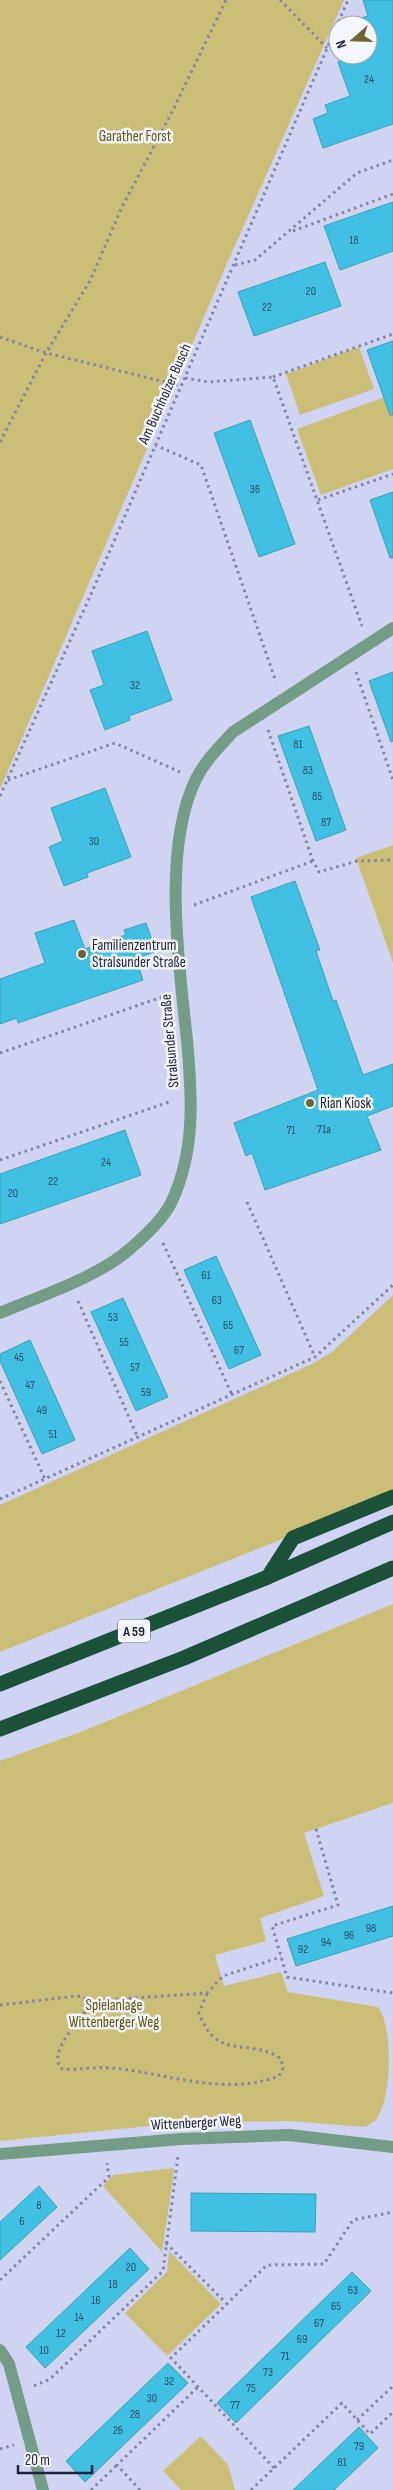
<svg xmlns="http://www.w3.org/2000/svg" width="393" height="2490" font-family="'Sofia Sans Condensed',sans-serif">
	<style>
		.green { fill: #cbbf78 }
		.building { fill: #40c0e2; stroke: #37a2bf }
		.lines { fill: none; stroke-linecap: round; stroke-linejoin: round }
		.path { stroke: #8285a2; stroke-width: 3; stroke-dasharray: 2.5 4; stroke-linecap: butt }
		.minor { stroke: #759c86; stroke-width: 12 }
		.highway { stroke: #1b5138; stroke-width: 15 }
		.poi-dot { fill: #6e6532; stroke: #f5f7fe; stroke-width: 2 }
		.labels { text-anchor: middle; dominant-baseline: central; stroke-width: 5; stroke-linejoin: round; paint-order: stroke }
		.number-label { font-size: 12px; fill: #284a67 }
		.shield { fill: #f5f7fe; stroke: #606278; stroke-width: 1 }
		.shield-label { font-size: 14px; font-weight: bold; fill: #20223e }
		.park-label { font-size: 15px; fill: #5f5407; stroke: #f5f7fe }
		.street-label { font-size: 15px; fill: #20223e; stroke: #f5f7fe }
		.poi-label { font-size: 15px; fill: #20223e; stroke: #f5f7fe; text-anchor: start }
	</style>
	<rect width="100%" height="100%" fill="#d0d4f2"/>
	<path class="green" d="M0,0H344L229,259L0,789Z
		M359,347L374,389L300,415L286,374Z
		M393,394V469L321,495L297,429Z
		M393,845V963L356,858Z
		M393,1295V1490L292,1535L0,1652V1505L312,1364L332,1352Z
		M393,1604V1803L304,1833L324,1896L260,1918L266,1941L215,1955L224,1986L281,1972L288,1992L378,2007C393,2025 393,2100 375,2121C372,2123 368,2125 365,2127L289,2121L179,2123L0,2141V1761L83,1731Z
		M174,2168L173,2178L162,2252L103,2186L113,2175Z
		M169,2251L221,2304L167,2356L125,2313L167,2272Z
		M201,2436L228,2465L235,2490H181L163,2471Z"/>
	<path class="building" d="M363,0H393V124L323,148L313,119L328,113L325,105L350,96L338,62L357,55H368V51L371,50L368,40V25H363L361,18L368,16Z
		M393,202V251L340,270L324,226Z
		M325,262L341,306L254,336L238,292Z
		M393,341V415H390L367,350Z
		M250,420L295,544L259,557L214,433Z
		M393,492V558H390L370,500Z
		M147,631L172,700L129,716L130,720L105,730L90,690L104,685L92,651Z
		M393,672V741L391,742L369,681Z
		M309,726L346,830L316,841L278,736Z
		M105,788L131,857L87,873L88,877L64,886L49,847L63,841L51,808Z
		M295,881L320,950L316,951L333,1001L336,1000L363,1075L393,1064V1106L367,1116L381,1150L265,1190L252,1153L246,1156L234,1123L318,1090L251,897Z
		M74,920L85,949L126,935L124,930L146,923L156,951L136,959L143,980L18,1023L17,1018L0,1024V979L45,963L35,933Z
		M125,1130L141,1175L0,1224V1174Z
		M216,1256L261,1355L229,1369L184,1270Z
		M123,1298L168,1397L136,1411L91,1312Z
		M30,1340L75,1440L42,1454L0,1361V1354Z
		M393,1906V1936L296,1966L287,1939Z
		M39,2186L57,2207L0,2260V2222Z
		M191,2193L316,2194L315,2232L191,2231Z
		M130,2248L149,2269L45,2368L26,2347Z
		M352,2272L371,2291L236,2423L217,2403Z
		M168,2363L188,2383L85,2482L66,2461Z
		M359,2427L378,2448L334,2490H293Z"/>
	<g class="lines">
		<path class="path" d="M280,0L327,48
			M293,231L393,194
			M235,265L255,260L357,173L393,160
			M0,337L46,353L182,386
			M273,377L393,334
			M185,378L209,382L273,377L362,626
			M0,442L46,353L90,281L121,209L172,112L226,0
			M155,445L201,465L276,682
			M318,500L393,474
			M356,672L393,780
			M268,730L313,861L319,872L357,861L393,860
			M8,780L115,743L180,772
			M0,796L92,592L348,0
			M194,905L313,861
			M0,1053L165,996
			M0,1160L172,1101
			M247,1202L315,1357
			M163,1243L232,1395
			M78,1301L138,1438
			M0,1381L45,1479
			M0,1499L315,1357L393,1285
			M316,1829L338,1905L272,1926L287,1977L393,1993
			M92,2001C83,2018 45,2053 62,2069C78,2071 95,2066 112,2068C167,2073 224,2097 279,2076L283,2068L281,2059C249,2036 217,2063 199,2013L207,1993
			M0,2005L78,1996L92,2001L207,1993L223,1976L281,1957
			M166,2243L227,2304
			M0,2280L109,2177L107,2163
			M34,2386L50,2379L163,2271L178,2156
			M357,2420L393,2386
			M0,2449L14,2445
			M274,2468L171,2358L267,2265L324,2264L353,2220L393,2212
			M91,2490L117,2465
			M140,2490L117,2465L198,2387
			M251,2490L342,2403L370,2434L393,2412"/>
		<path class="minor" d="M0,1313C40,1296 99,1277 131,1248C145,1236 163,1219 171,1203C196,1151 192,1095 187,1040C179,965 162,848 196,779C205,761 219,747 233,732L393,628
			M0,2154L181,2139L289,2135L393,2147
			M0,2350L9,2364L43,2490"/>
		<path class="highway" d="M268,1577L293,1538L393,1497
			M0,1684L268,1577L393,1522
			M0,1729L184,1658L393,1568"/>
	</g>
	<g class="poi-dot">
		<circle cx="82" cy="954" r="5"/>
		<circle cx="310" cy="1103" r="5"/>
	</g>
	<g class="labels">
		<g class="number-label">
			<text x="369" y="79">24</text>
			<text x="354" y="240">18</text>
			<text x="311" y="291">20</text>
			<text x="267" y="307">22</text>
			<text x="255" y="489">36</text>
			<text x="135" y="685">32</text>
			<text x="298" y="744">81</text>
			<text x="308" y="770">83</text>
			<text x="317" y="796">85</text>
			<text x="326" y="822">87</text>
			<text x="94" y="841">30</text>
			<text x="324" y="1129">71a</text>
			<text x="291" y="1130">71</text>
			<text x="106" y="1162">24</text>
			<text x="53" y="1181">22</text>
			<text x="13" y="1193">20</text>
			<text x="206" y="1275">61</text>
			<text x="217" y="1300">63</text>
			<text x="113" y="1317">53</text>
			<text x="228" y="1325">65</text>
			<text x="124" y="1342">55</text>
			<text x="239" y="1350">67</text>
			<text x="19" y="1357">45</text>
			<text x="135" y="1367">57</text>
			<text x="30" y="1385">47</text>
			<text x="146" y="1392">59</text>
			<text x="42" y="1410">49</text>
			<text x="53" y="1434">51</text>
			<text x="371" y="1928">98</text>
			<text x="349" y="1935">96</text>
			<text x="326" y="1942">94</text>
			<text x="303" y="1949">92</text>
			<text x="39" y="2205">8</text>
			<text x="22" y="2221">6</text>
			<text x="131" y="2267">20</text>
			<text x="113" y="2284">18</text>
			<text x="353" y="2290">63</text>
			<text x="96" y="2300">16</text>
			<text x="336" y="2306">65</text>
			<text x="79" y="2317">14</text>
			<text x="319" y="2323">67</text>
			<text x="61" y="2333">12</text>
			<text x="302" y="2339">69</text>
			<text x="44" y="2350">10</text>
			<text x="285" y="2356">71</text>
			<text x="268" y="2372">73</text>
			<text x="169" y="2381">32</text>
			<text x="251" y="2388">75</text>
			<text x="152" y="2398">30</text>
			<text x="235" y="2405">77</text>
			<text x="135" y="2414">28</text>
			<text x="118" y="2430">26</text>
			<text x="359" y="2446">79</text>
			<text x="342" y="2462">81</text>
		</g>
		<rect class="shield" x="118" y="1619.5" width="32" height="23" rx="4"/>
		<g class="shield-label">
			<text x="134" y="1631">A 59</text>
		</g>
		<g class="park-label">
			<text x="135" y="136">Garather Forst</text>
			<text x="114" y="2005">Spielanlage<tspan x="114" dy="17">Wittenberger Weg</tspan></text>
		</g>
		<g class="street-label">
			<text transform="translate(165 394) rotate(-66)">Am Buchholzer Busch</text>
			<text transform="translate(170 1041) rotate(-95)">Stralsunder Straße</text>
			<text transform="translate(196 2123) rotate(-3)">Wittenberger Weg</text>
		</g>
		<g class="poi-label">
			<text x="92" y="945">Familienzentrum<tspan x="92" dy="17">Stralsunder Straße</tspan></text>
			<text x="320" y="1103">Rian Kiosk</text>
		</g>
	</g>
	<g transform="translate(353 40) rotate(250)"><circle r="24" fill="#f5f7fe" stroke="#a0a2b1"/>
	<path d="M0-4L9 19L0 12L-9 19Z" fill="#6e6532"/>
	<text y="-8" font-size="14" font-weight="bold" text-anchor="middle" fill="#20223e">N</text>
	</g>
	<path d="M18 2465v8h74v-8" fill="none" stroke="#20223e" stroke-width="2.5"/>
	<text x="25" y="2465" font-size="15" fill="#20223e" stroke="#f5f7fe" stroke-width="4" paint-order="stroke">20 m</text>
</svg>
